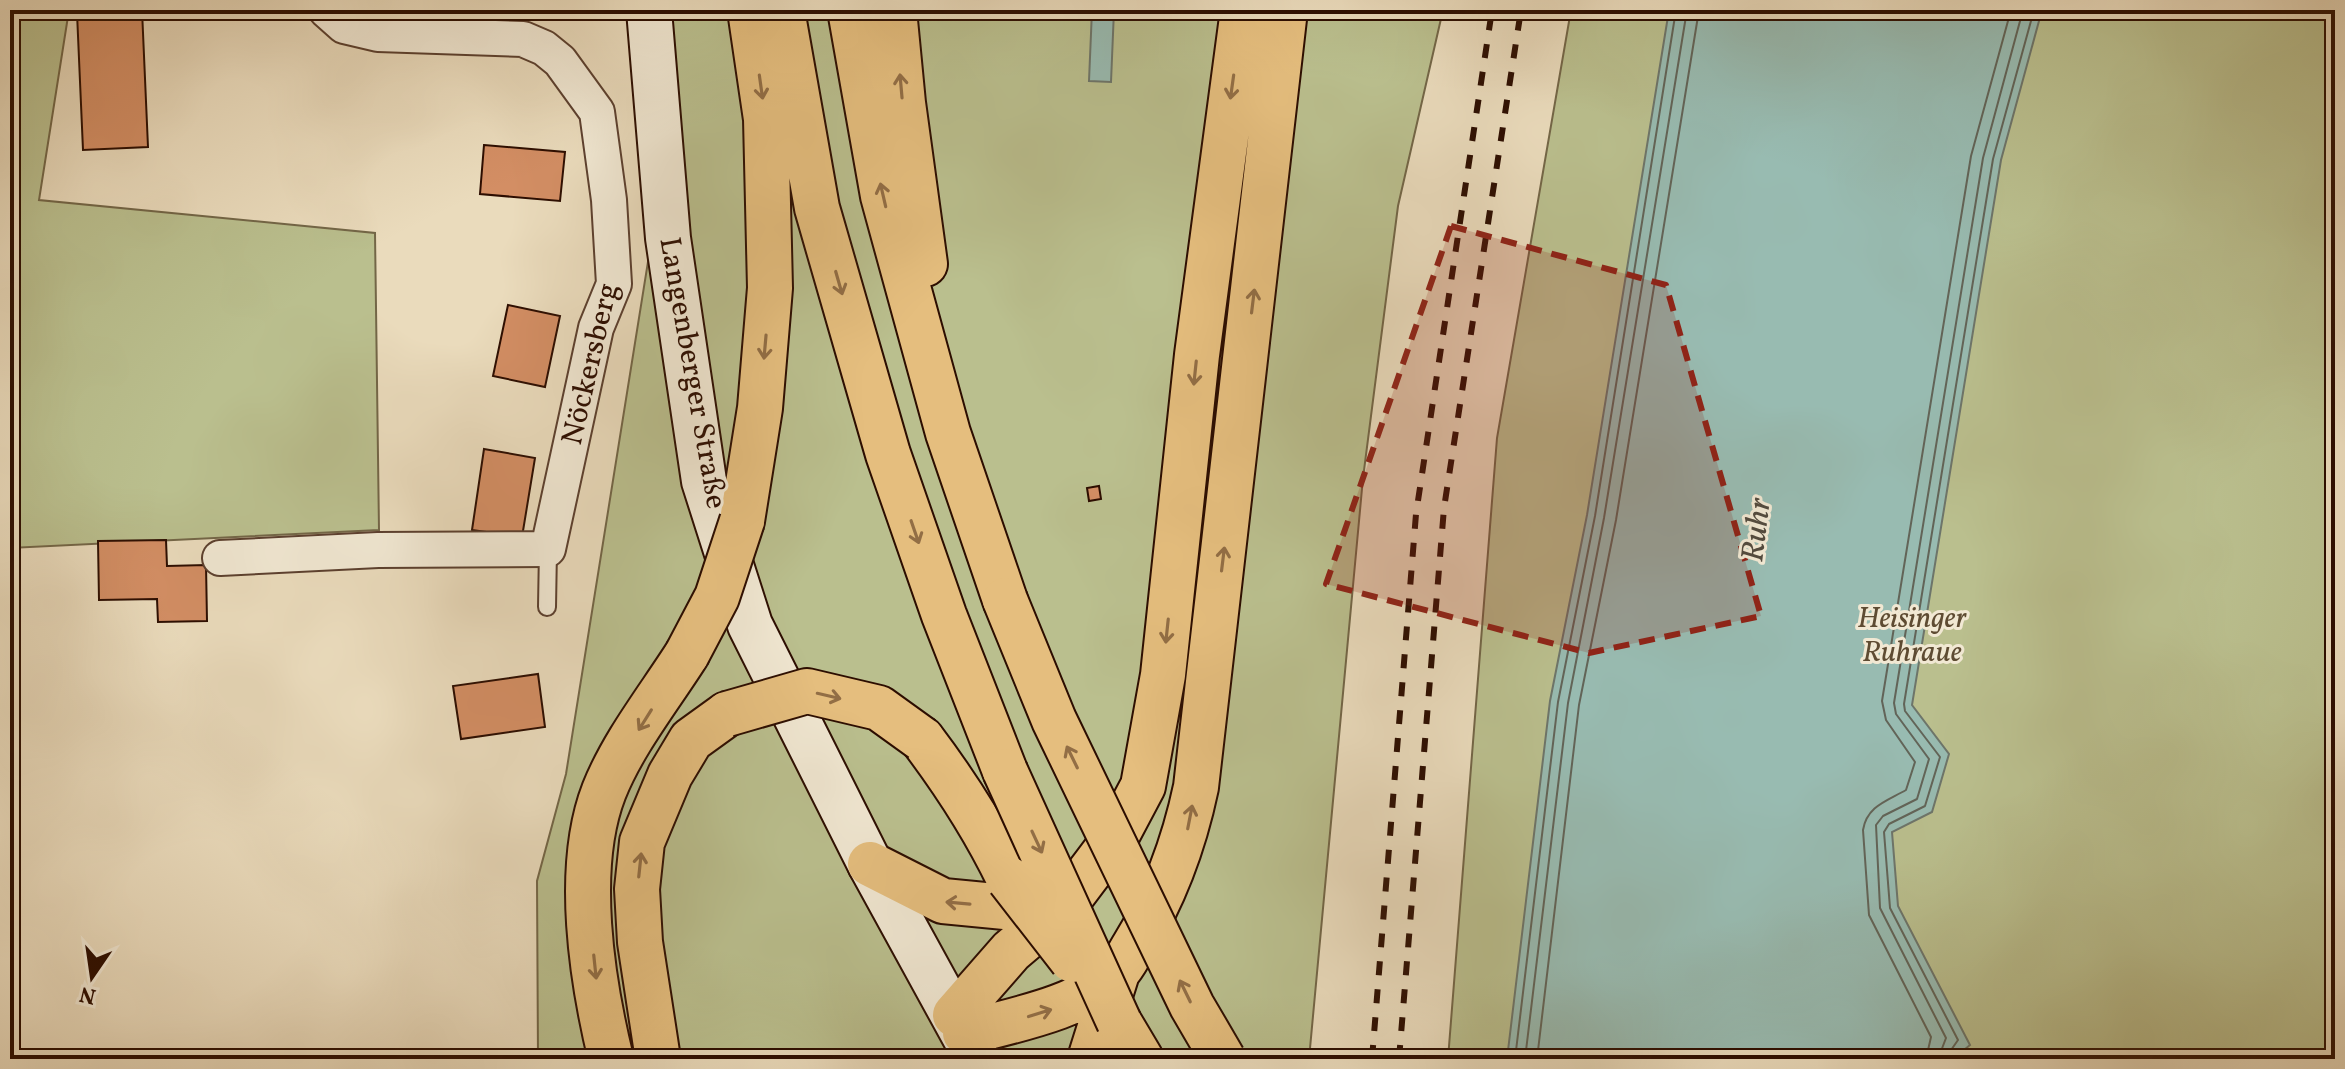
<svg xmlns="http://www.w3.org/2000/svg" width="2345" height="1069" font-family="Vollkorn,serif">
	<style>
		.green { fill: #babf8e; stroke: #736647; stroke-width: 2 }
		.water { fill: #98bbb1; stroke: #6d756a; stroke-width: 2 }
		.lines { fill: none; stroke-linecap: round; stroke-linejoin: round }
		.shore { stroke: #626458; stroke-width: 2 }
		.building { fill: #d38e64; stroke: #2c0d00; stroke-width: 2 }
		.lane-casing { stroke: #5c402f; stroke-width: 20 }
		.street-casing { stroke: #5c402f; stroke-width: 38 }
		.secondary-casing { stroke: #2c0d00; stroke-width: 48 }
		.highway-casing { stroke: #2c0d00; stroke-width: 48 }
		.lane { stroke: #f1e8d3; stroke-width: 16 }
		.street { stroke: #f1e8d3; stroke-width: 34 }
		.secondary { stroke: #f1e8d3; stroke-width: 44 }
		.highway { stroke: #e5be7e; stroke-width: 44 }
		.rail { stroke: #2c0d00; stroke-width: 6; stroke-dasharray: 14 14; stroke-linecap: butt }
		.highway-bridge-casing { stroke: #2c0d00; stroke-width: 48; stroke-linecap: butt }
		.highway-bridge { stroke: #e5be7e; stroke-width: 44 }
		.oneway { stroke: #926e45 }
		.marked { fill: #8f2418; fill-opacity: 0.2; stroke: #8f2418; stroke-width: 6; stroke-dasharray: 16 10; stroke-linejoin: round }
		.labels { text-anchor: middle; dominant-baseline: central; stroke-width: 6; stroke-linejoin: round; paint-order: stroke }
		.street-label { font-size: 30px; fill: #2c0d00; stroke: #f1e8d3 }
		.park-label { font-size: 30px; font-style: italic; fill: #5e4b32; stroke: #f1e8d3 }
		.water-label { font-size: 32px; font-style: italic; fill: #524a3e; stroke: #f1e8d3 }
	</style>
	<rect width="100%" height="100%" fill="#eadbbc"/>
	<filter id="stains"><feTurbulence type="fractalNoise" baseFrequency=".0025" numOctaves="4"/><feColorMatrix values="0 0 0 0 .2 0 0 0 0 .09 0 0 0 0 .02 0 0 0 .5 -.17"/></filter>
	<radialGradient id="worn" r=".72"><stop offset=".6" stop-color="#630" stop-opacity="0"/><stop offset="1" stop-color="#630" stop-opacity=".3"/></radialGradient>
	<path class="green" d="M10,10H69L39,200L375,233L379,530L10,548Z
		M664,10H1443L1398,206L1363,478L1309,1059H538L537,881L566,774L671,118Z
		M1571,10H2335V1059H1448L1497,438Z"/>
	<path class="water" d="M1092,10H1114L1111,82L1089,81Z
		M1669,10H2042L2001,160L1912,705L1949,754L1932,812L1892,832L1898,906L1970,1045L1953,1059H1507L1550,701L1587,515Z"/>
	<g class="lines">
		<path class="shore" d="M1515,1059L1558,702L1595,516L1676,10
			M1525,1059L1568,703L1604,518L1687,10
			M1537,1059L1579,705L1616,520L1699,10
			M1926,1059L1931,1037L1869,915L1863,830C1867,806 1887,801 1906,790L1915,762L1886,720L1882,701L1971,156L2011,10
			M1938,1059L1946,1038L1880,908L1876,825L1883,816L1917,799L1929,759L1896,714L1894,703L1983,158L2023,10
			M1949,1059V1053L1958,1040L1890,908L1884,832L1889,824L1925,806L1940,757L1905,711L1904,704L1993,159L2034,10"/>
	</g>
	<path class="building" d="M142,10L148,147L83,150L77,13Z
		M367,10H542L541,18L518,17L517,25L380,22L367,13Z
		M484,145L565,152L560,201L480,194Z
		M508,305L560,316L545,387L493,376Z
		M484,449L535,458L522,537L472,530Z
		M1099,486L1101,499L1089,501L1087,488Z
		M166,540L167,566L206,565L207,621L158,622L157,599L99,600L98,541Z
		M538,674L545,727L461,739L453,686Z"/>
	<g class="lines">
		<g class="lane-casing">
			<path id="lane" d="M547,607L548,549"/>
		</g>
		<g class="street-casing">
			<path id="street" d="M220,558L378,550L548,549L596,328L614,284L609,200L597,112L560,61L544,48L523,39L378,34L344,26L326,10"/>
		</g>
		<g class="secondary-casing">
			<path id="secondary" d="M649,10L668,238L704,481L750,625L870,864L977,1059"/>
		</g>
		<g class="highway-casing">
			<path id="highway" d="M782,10L817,208L888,454L944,615L1005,771
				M850,10L883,196L948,433L1005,600
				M894,10L903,103L925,264
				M742,521L760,408L770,288L766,119L750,10
				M922,739C956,784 984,827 1009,879
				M870,864L943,901L1005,907L1061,906
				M955,1015L1011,951L1064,906L1116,837L1143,786L1163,675L1197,355L1243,10
				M1119,1022L1141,1059
				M965,1033C1010,1021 1085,1007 1117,972C1124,965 1129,954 1134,946C1165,896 1184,844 1196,787L1285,10
				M611,1059C592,981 574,868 604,791C623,743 659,698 687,654
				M658,1059L640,942L637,889L642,842L670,775L691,740L727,714
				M1090,1059L1117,973"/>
		</g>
		<use href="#lane" class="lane"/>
		<use href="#street" class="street"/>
		<use href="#secondary" class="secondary"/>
		<use href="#highway" class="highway"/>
		<path class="rail" d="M1372,1059L1416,514L1492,10
			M1399,1059L1444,508L1521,10"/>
		<g class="highway-bridge-casing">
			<path id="highway-bridge" d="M1005,600L1054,720L1192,1006L1223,1059
				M687,654L717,597L742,521
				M727,714L807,691L879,708L922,739
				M1005,771L1119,1022
				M1009,879L1072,960"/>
		</g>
		<use href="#highway-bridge" class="highway-bridge"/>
	</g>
	<defs><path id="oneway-shaft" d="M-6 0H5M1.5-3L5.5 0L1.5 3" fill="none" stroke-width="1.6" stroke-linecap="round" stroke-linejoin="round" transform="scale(2)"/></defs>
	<g class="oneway">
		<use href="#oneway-shaft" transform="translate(901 86) rotate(-95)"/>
		<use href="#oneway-shaft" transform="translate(761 87) rotate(82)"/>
		<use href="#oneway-shaft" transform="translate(1232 87) rotate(98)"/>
		<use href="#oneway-shaft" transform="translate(883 195) rotate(-103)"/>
		<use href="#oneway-shaft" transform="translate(839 283) rotate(74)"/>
		<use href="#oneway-shaft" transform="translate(1253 301) rotate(-83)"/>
		<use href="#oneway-shaft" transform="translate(765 347) rotate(95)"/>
		<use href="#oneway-shaft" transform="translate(1195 373) rotate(96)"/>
		<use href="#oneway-shaft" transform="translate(915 532) rotate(71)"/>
		<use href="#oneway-shaft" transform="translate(1223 559) rotate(-83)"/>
		<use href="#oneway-shaft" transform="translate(1167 631) rotate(96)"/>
		<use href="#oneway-shaft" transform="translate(829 696) rotate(13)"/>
		<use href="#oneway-shaft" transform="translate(645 720) rotate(122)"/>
		<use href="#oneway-shaft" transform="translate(1072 757) rotate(-116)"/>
		<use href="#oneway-shaft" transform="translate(1190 817) rotate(-79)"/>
		<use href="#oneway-shaft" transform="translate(1037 842) rotate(65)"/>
		<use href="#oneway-shaft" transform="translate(640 865) rotate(-84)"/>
		<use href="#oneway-shaft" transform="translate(958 903) rotate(-175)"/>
		<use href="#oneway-shaft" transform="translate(595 967) rotate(84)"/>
		<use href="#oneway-shaft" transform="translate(1185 991) rotate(-116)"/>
		<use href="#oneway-shaft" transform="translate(1040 1013) rotate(-17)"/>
	</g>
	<path class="marked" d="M1451,226L1666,285L1761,616L1589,653L1326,584Z"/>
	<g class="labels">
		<g class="street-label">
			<text transform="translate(591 364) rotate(-77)">Nöckersberg</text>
			<text transform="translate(692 373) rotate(80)">Langenberger Straße</text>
		</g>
		<g class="park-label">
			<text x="1912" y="619">Heisinger<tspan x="1912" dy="34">Ruhraue</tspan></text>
		</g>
		<g class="water-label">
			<text transform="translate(1758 530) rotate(-83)">Ruhr</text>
		</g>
	</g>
	<rect width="2345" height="1069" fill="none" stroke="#eadbbc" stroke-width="40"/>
	<rect x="12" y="12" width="2321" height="1045" fill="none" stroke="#2c0d00" stroke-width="4"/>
	<rect x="20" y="20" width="2305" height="1029" fill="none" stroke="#2c0d00" stroke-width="2"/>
	<g transform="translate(92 977) rotate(193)" stroke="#f1e8d3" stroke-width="6" paint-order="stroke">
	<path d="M0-6L14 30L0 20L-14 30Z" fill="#2c0d00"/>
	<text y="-12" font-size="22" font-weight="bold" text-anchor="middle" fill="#2c0d00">N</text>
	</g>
	<rect width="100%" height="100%" filter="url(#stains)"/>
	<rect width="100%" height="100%" fill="url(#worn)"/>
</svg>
